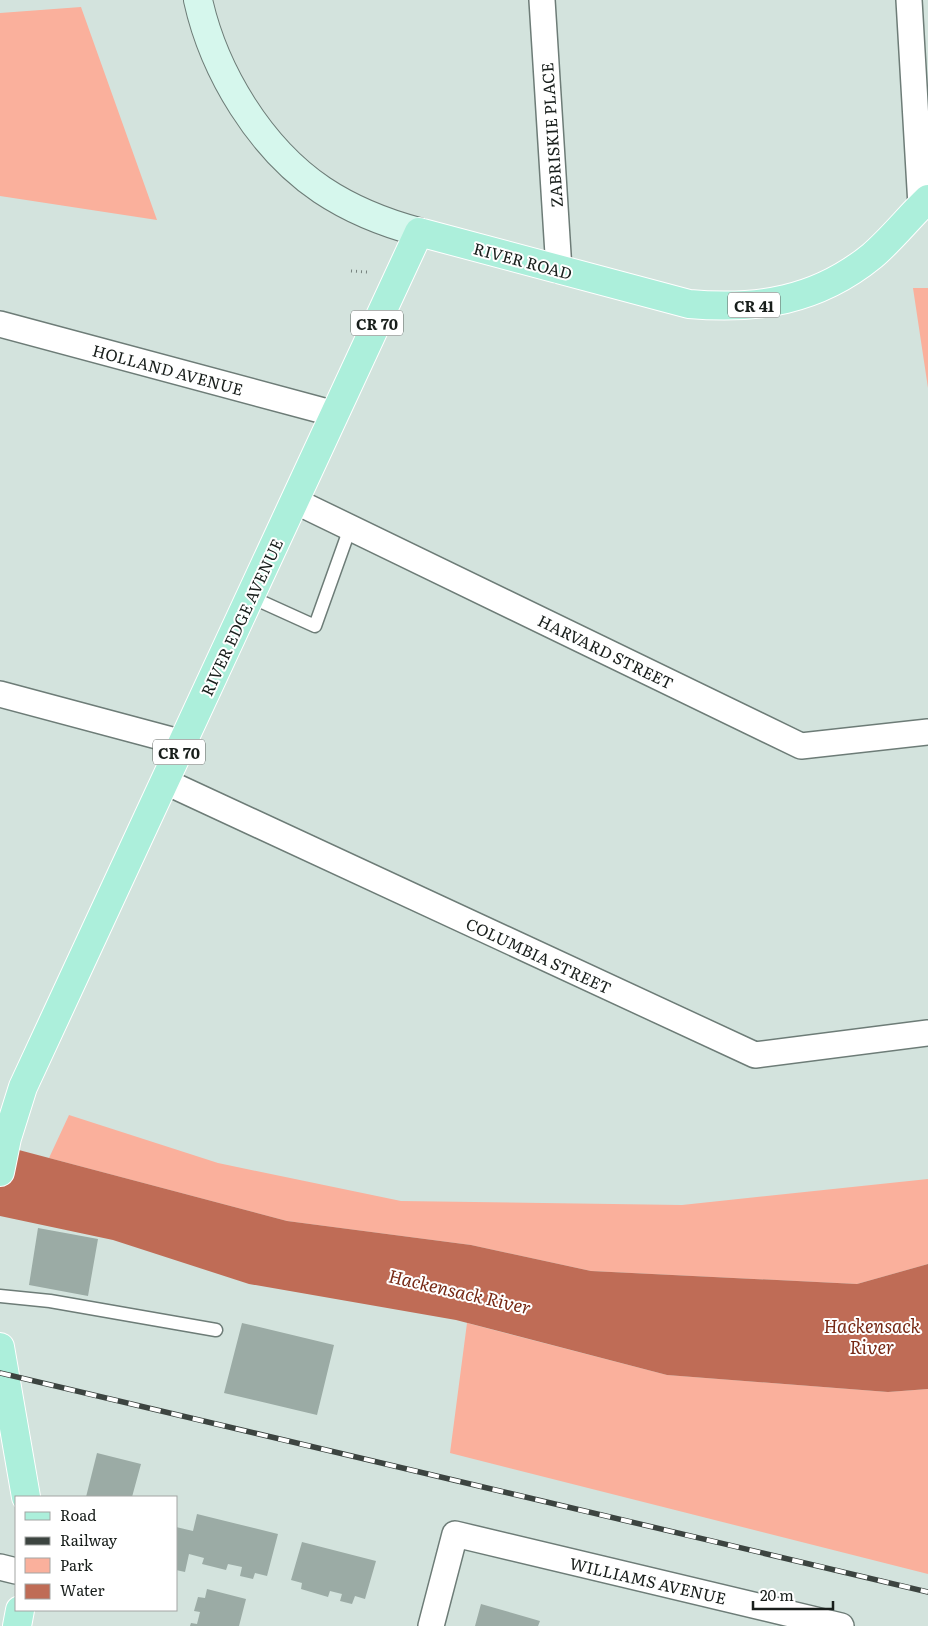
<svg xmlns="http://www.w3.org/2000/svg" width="928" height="1626" font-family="Literata,serif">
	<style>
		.green { fill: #fab09c }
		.water { fill: #bf6c56 }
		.building { fill: #9baba5 }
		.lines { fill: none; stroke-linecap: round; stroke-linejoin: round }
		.lane-casing { stroke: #6d7c77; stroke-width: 15 }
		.street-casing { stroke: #6d7c77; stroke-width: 28 }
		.secondary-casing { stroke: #6d7c77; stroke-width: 30 }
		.primary-casing { stroke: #fff; stroke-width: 30 }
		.path { stroke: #77827e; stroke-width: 3; stroke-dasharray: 1 4; stroke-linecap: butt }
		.lane { stroke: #fff; stroke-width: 12 }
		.street { stroke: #fff; stroke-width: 25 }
		.secondary { stroke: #d6f7ed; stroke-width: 28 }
		.primary { stroke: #acefdb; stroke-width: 28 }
		.rail-casing { stroke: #3c4440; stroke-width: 5.5 }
		.rail { stroke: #fff; stroke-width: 4; stroke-dasharray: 11; stroke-linecap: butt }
		.labels { text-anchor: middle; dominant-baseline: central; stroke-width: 4; stroke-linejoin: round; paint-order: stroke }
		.shield { fill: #fff; stroke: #5d625f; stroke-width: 1 }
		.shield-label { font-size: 15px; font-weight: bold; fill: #181e1b }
		.street-label { font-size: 16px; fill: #181e1b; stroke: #fff }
		.water-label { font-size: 18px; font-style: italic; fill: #762814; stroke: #fff }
	</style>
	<rect width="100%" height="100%" fill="#d3e3dd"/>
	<path class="green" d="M81,7L157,220L0,196V13Z
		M913,288H928V388Z
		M69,1115L218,1163L401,1201L682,1205L928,1179V1264L857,1284L591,1271L471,1245L287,1221L49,1158Z
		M467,1323L667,1375L888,1392L928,1389V1574L450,1453Z"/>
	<path class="water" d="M0,1145L287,1221L471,1245L591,1271L857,1284L928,1264V1389L888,1392L667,1375L456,1320L249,1284L113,1240L0,1216Z"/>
	<path class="building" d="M38,1228L98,1239L88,1296L29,1285Z
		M242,1323L334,1345L317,1415L224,1393Z
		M97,1453L141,1464L132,1497H86Z
		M197,1514L278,1534L267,1576L255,1573L253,1579L240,1576L242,1567L228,1564L226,1570L202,1564L204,1558L189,1554L185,1572L176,1570V1527L193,1531Z
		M302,1542L376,1561L365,1599L355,1596L352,1604L340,1601L342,1594L330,1591L328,1597L301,1589L302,1583L291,1580Z
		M207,1589L246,1599L239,1626H190L191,1623L197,1624L200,1612L194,1611L198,1597L205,1598Z
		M481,1604L540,1621L538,1626H475Z"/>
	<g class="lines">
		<g class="lane-casing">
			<path id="lane" d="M251,597L315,626L350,528
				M0,1296L50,1301L216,1330"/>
		</g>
		<g class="street-casing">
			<path id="street" d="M542,0L559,270
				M909,0L921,206
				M0,324L335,414
				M295,501L801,746L928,732
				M0,694L183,743
				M166,782L755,1055L928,1033
				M0,1567L16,1571
				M431,1626L455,1534L841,1626"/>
		</g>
		<g class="secondary-casing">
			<path id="secondary" d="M198,0C214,72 260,148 322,190C352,210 385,223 419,232"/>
		</g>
		<g class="primary-casing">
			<path id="primary" d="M0,1172L7,1138L23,1087L419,232L689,304C757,310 817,301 872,256C892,239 909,217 928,199
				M0,1347L26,1497
				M17,1626L20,1610"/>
		</g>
		<path class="path" d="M351,271L367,272"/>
		<use href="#lane" class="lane"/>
		<use href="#street" class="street"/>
		<use href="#secondary" class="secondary"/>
		<use href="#primary" class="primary"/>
		<g class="rail-casing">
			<path id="rail" d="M0,1373L928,1592"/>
		</g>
		<use href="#rail" class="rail"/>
	</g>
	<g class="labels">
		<g class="shield">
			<rect x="728" y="292.5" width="52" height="25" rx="4"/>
			<rect x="351" y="310.5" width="52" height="25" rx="4"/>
			<rect x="153" y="739.5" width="52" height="25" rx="4"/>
		</g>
		<g class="shield-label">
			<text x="754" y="305">CR 41</text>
			<text x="377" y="323">CR 70</text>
			<text x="179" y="752">CR 70</text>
		</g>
		<g class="street-label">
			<text transform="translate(551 135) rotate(-94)">ZABRISKIE PLACE</text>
			<text transform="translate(523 260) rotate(15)">RIVER ROAD</text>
			<text transform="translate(168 369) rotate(15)">HOLLAND AVENUE</text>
			<text transform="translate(241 617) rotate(-65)">RIVER EDGE AVENUE</text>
			<text transform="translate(606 651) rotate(26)">HARVARD STREET</text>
			<text transform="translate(539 955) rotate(25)">COLUMBIA STREET</text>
			<text transform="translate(648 1580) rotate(13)">WILLIAMS AVENUE</text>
		</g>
		<g class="water-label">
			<text transform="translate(460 1291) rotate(13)">Hackensack River</text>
			<text x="872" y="1325">Hackensack<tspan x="872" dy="21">River</tspan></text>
		</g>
	</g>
	<rect x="15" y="1496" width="162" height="115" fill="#ffffff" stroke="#a3a5a4"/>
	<rect x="25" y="1512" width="25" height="8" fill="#acefdb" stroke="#a3a5a4"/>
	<text x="60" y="1521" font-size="15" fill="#181e1b">Road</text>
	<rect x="25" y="1537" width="25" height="8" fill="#3c4440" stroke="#a3a5a4"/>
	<text x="60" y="1546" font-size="15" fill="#181e1b">Railway</text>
	<rect x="25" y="1558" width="25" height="15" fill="#fab09c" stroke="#a3a5a4"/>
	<text x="60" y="1571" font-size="15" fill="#181e1b">Park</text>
	<rect x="25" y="1584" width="25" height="15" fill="#bf6c56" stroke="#a3a5a4"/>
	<text x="60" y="1596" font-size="15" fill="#181e1b">Water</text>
	<path d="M753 1601v8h80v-8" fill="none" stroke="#181e1b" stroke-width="2.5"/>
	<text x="760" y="1601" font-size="15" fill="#181e1b" stroke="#ffffff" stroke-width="4" paint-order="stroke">20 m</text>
</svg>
